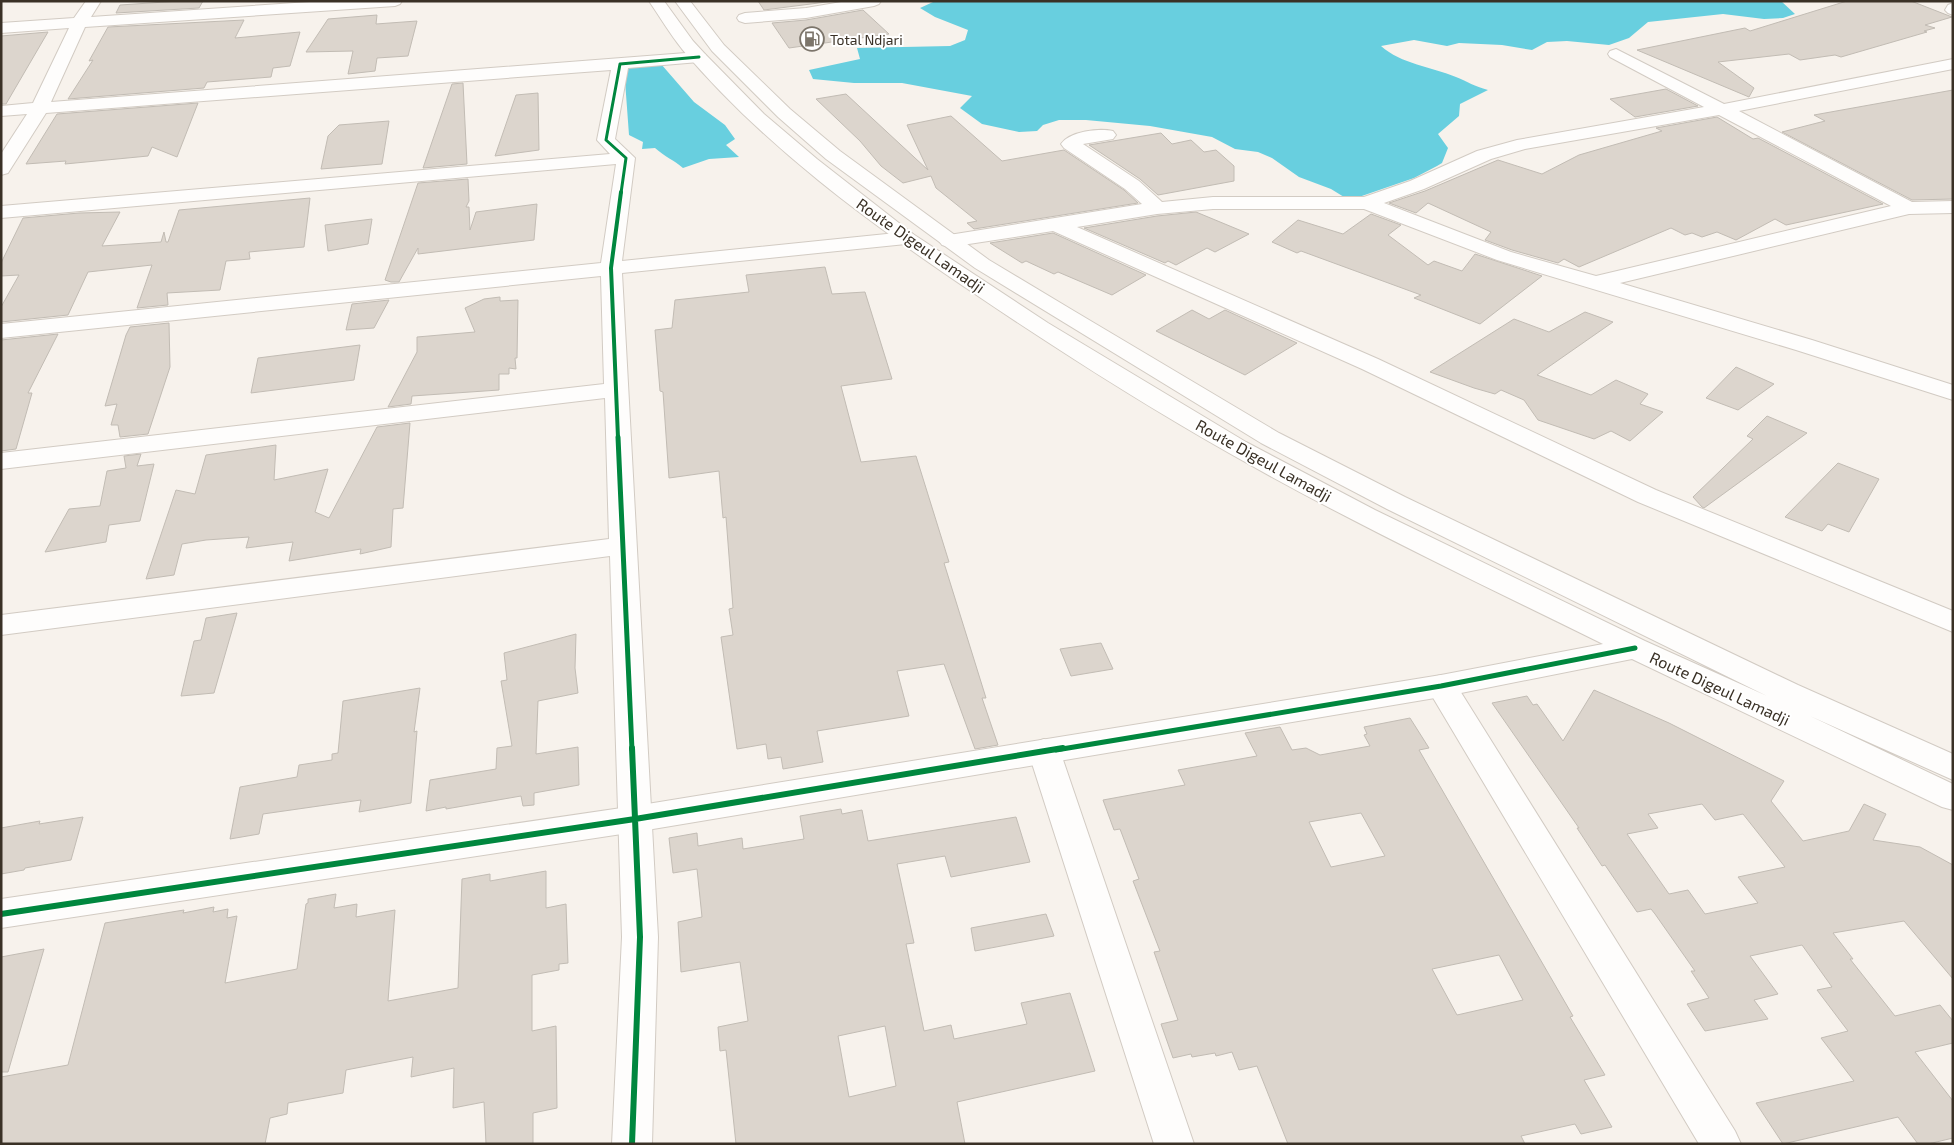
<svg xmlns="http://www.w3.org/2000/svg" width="1954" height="1145" font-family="'Exo 2',sans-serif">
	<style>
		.water { fill: #68cfdf }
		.building { fill: #dcd5cd; stroke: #c2bcb4; fill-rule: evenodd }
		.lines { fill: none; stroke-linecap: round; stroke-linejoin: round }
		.street-casing { stroke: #d2cbc3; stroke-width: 2 }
		.secondary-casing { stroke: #d2cbc3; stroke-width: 2 }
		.street { fill: #fefdfc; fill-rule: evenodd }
		.secondary { fill: #fefdfc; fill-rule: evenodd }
		.cycleway-far3-casing { stroke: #fff; stroke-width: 5 }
		.cycleway-far2-casing { stroke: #fff; stroke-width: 6 }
		.cycleway-far1-casing { stroke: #fff; stroke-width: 8 }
		.cycleway-casing { stroke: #fff; stroke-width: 9 }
		.cycleway-far3 { stroke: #00873e; stroke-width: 3 }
		.cycleway-far2 { stroke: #00873e; stroke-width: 4 }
		.cycleway-far1 { stroke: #00873e; stroke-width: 5 }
		.cycleway { stroke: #00873e; stroke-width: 6 }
		.labels { text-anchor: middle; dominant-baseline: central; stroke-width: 4; stroke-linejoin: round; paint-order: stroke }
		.far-poi-label { font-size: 14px; fill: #3a3126; stroke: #fff; text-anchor: start }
		.street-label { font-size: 16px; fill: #3a3126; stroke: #fff }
	</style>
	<rect width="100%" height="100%" fill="#f7f2ec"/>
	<path class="water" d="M942,1H1781L1795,14L1783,18L1764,19L1723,14L1648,22L1629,38L1609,45L1567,41L1547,42L1532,50L1502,45L1459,43L1447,46L1414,40L1381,46C1401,64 1432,67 1456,77C1468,82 1474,86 1488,90L1460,104L1459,116L1438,134L1448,148L1442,163L1437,166L1414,178L1356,198L1344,197L1331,189L1299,177L1272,158L1258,152L1235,149L1212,137L1150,126L1086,120H1059L1043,125L1037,131L1019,132L982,124L960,108L972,96L902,83H854L813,79L809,70L860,59L857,48L950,46L965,40L968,30L935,17L920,8L933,2Z
		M661,64L694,102L725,125L735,139L726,145L739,157L709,159L683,168C674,160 665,157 655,148L642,149L643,142L629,135L624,67Z"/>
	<path class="building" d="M180,1H203L199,8L116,13L120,5Z
		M758,1H834L764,10Z
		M1847,1H1911L1952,17L1925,25L1935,28L1924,31L1927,32L1841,57L1835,55L1800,60L1789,54L1718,62L1754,88L1749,97L1637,50L1745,28L1750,31Z
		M863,10L889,34L789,48L772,23L806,20Z
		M377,15L376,24L417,21L408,56L377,58L375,71L348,74L353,51L306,52L328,19Z
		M244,20L235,38L300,32L290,66L273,68L271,77L207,82L204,88L68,99L93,60L89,61L108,27Z
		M48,32L6,104H1V36Z
		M463,83L467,164L423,168L452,84Z
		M1666,89L1698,106L1635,117L1610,99Z
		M1953,90V199L1912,200L1782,132L1825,121L1814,115Z
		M538,93L539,150L495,156L516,95Z
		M846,94L928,170L907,125L951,116L1002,161L1064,150L1124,190L1138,203L974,229L967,223L977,221L936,188L931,176L903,183L881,166L860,141L816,99Z
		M198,103L177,157L152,147L148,156L65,164L66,161L26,164L57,114Z
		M1717,117L1753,139L1758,138L1883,204L1786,225L1775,219L1736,240L1717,232L1702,237L1692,233L1685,235L1671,228L1579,267L1564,259L1558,263L1512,250L1485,240L1491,232L1428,203L1416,213L1389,203L1425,191L1498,160L1542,174L1579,155L1662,131L1656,128Z
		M389,121L382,164L321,169L328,136L339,125Z
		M1161,133L1172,144L1191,140L1204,152L1216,150L1234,166V181L1158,195L1140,179L1089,145Z
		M468,179L469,201L466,207H469L470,230L476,212L537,204L534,240L418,254V248L399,282H391L385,280L418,183Z
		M310,198L304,247L249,252L250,259L226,261L220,290L167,293L168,305L137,308L152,265L88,272L68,315L1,322V307L19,275L1,276V263L23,218L79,213L120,212L102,246L161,242L164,232L166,242H168L179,210Z
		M1196,212L1249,234L1215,252L1207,248L1176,265L1168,261L1165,263L1084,228L1157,216Z
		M1371,214L1401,225L1388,235L1428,265L1434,261L1462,271L1475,254L1542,276L1480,324L1414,298L1421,295L1301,251L1297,253L1272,242L1298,220L1343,234Z
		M372,219L368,244L328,251L325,225Z
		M1053,233L1146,275L1112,295L1058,272L1054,274L1026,261L1022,263L990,243Z
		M825,267L832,294L865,292L892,379L841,386L861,462L916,456L949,562L944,563L986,698H982L998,745L975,749L944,664L897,671L909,716L817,731L823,762L783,769L781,757L768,759L766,744L737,749L721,637L733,635L729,609L733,608L726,517L723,518L719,471L669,478L663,392L660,391L655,330L672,328L675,300L749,292L746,275Z
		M500,297V301L518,300L517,358H515L516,369L509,368V374H499V390L412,396L411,404L388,407L417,352V337L475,332L465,308L484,299Z
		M389,300L374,328L346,330L352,304Z
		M1192,310L1209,319L1225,310L1297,343L1245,375L1156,331Z
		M1585,312L1613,322L1537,375L1591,395L1616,380L1648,394L1640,404L1663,412L1630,441L1611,431L1594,439L1538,420L1524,400L1501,390L1495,394L1474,388L1430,372L1514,319L1549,332Z
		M169,323L170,367L148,434L120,437L118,425H111L117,404L105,406L126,335L130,327Z
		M58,334L28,393H32L16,449L1,451V340Z
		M360,345L354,380L251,393L258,358Z
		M1736,367L1774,384L1738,410L1706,398Z
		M1767,416L1807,433L1704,508L1702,507L1693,497L1753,439L1747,436Z
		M410,423L403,508L393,509L391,547L360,554L361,549L289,561L293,542L246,548L249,537L206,540L182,544L174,575L146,579L176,490L195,494L206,455L276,445L274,480L328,469L315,512L329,518L377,427Z
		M141,454L137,466L154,464L140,521L109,525L106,542L45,552L69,509L100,506L107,471L126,468L124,456Z
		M1838,463L1879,479L1849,532L1828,524L1822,531L1785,517Z
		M237,613L214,693L181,696L194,641L201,640L206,618Z
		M576,634L575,668L578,693L538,701L536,754L578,747L579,785L534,793V805L523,806L521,796L446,809V807L426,811L430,780L496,769L497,748L512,746L501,681L507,680L504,653Z
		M1101,643L1113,669L1071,676L1060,649Z
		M420,688L414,732L417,731L411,803L359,812L361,800L263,814L259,834L230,839L240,787L297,777L299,765L332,760V754L338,753L343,701Z
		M1594,690L1669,723L1784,781L1771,801L1803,841L1849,831L1864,804L1886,814L1873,840L1920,847L1953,865V979L1904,921L1833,933L1853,959H1850L1895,1016L1940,1005L1953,1021V1043L1915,1052L1953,1101V1138L1928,1144H1918L1898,1117L1783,1144L1756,1103L1854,1081L1821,1038L1848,1031L1817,990L1832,987L1802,945L1750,956L1778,994L1754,1000L1768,1019L1705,1031L1687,1004L1709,998L1691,971H1695L1655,914L1651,909L1637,912L1605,865L1602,866L1577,828H1579L1492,703L1527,696L1533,705L1537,704L1563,741ZM1702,804L1715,820L1743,814L1785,867L1738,877L1758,903L1705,914L1688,890L1669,894L1627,834L1658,828L1648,814Z
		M1410,718L1429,748L1419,750L1573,1016L1570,1017L1605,1075L1584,1080L1612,1127L1581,1134L1575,1124L1521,1136L1525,1144H1288L1257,1066L1239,1070L1232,1052L1216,1056L1215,1053L1192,1057L1191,1054L1173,1058L1161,1024L1178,1020L1154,952L1160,951L1133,881L1139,879L1120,829L1114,830L1103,800L1185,785L1178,770L1257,756L1245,733L1280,727L1292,750L1306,748L1320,755L1370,746L1364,735L1367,734L1364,727ZM1361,813L1385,856L1331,867L1309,822ZM1499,955L1523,1000L1457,1015L1432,969Z
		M841,809L842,814L862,810L868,841L1016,817L1030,862L951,877L945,856L897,864L914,943L906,944L924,1031L951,1025L954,1039L1027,1024L1021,1003L1070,993L1095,1071L957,1102L965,1144H736L726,1050L720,1051L718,1027L748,1021L740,962L681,972L678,922L702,917L697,869L673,873L669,838L697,833L698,846L742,838L743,849L804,839L800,816ZM885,1026L896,1086L849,1097L838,1036Z
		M83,817L71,860L25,868L24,870L1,874V828L40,821L39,824Z
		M546,871V908L566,904L568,963L559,964V970L532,975V1031L556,1026L557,1108L533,1113V1144H486L484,1102L453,1108L454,1068L411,1077L413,1057L346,1070L343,1093L288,1103L287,1114L270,1118L265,1144H1V1077L68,1065L105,923L184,910L183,913L214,907L213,912L228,909L227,918L237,916L225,983L297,969L306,904L308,903V899L336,894L334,908L357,904L356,917L395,910L388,1001L458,988L462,879L490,874V881Z
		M1046,914L1054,936L975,951L971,928Z
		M44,949L8,1072H1V957Z"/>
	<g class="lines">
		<g class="street-casing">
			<path id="street" d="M86,1H101L91,17L324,1H402L400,4L395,6L85,27L51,102L699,52L705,54L707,57L705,60L699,62L628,68L615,139L635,158L622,261L906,232L913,234L916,238L913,242L906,244L622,273L658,937L652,1144H612L622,937L610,556L1,635V615L609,539L605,398L1,469V453L604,384L601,276L1,338V324L601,263L616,164L1,218V206L610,154L597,140L611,70L46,113L8,173L1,175V154L27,114L1,116V106L33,103L69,28L1,33V23L74,18Z
				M847,1H881L879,4L874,6L806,18L745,23L739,21L737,18L739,15L745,13L806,8Z
				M1953,3V15L1948,13L1945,10L1948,5Z
				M1616,49L1724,104L1953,59V69L1739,111L1912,202L1953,201V213L1909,214L1620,283L1812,340L1953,385V400L1796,350L1497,260L1364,209H1213L1157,214L1077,227L1378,359L1656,490L1953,611V632L1638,502L1362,369L1053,231L949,247L942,245L939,241L942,237L949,235L1142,204L1125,189L1064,148L1061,144C1070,131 1099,128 1113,131L1116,135L1113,139L1083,144L1139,181L1162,202L1213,197H1364L1410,181L1477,151L1517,140L1704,107L1610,57L1608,54L1610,51ZM1719,115L1891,206L1596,276L1511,252L1384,203L1424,189L1491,159L1525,149Z
				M1441,675L1452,678L1735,1131L1741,1144H1699L1426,686L1430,678Z
				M1044,739L1055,743L1060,751L1194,1144H1154L1028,751L1033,743Z"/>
		</g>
		<g class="secondary-casing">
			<path id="secondary" d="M649,1H664L693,41L705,54L764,114L817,159L913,234L1048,323L1246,442L1375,510L1645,641L1767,696L1387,509L1261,443L975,268L826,159L778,117L712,51L675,1H690L724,45L790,109L840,151L989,260L1074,311L1279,433L1405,497L1798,685L1953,754V780L1810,716L1953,784V810L1942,807L1632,659L1441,697L635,832L1,928V899L635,806L1441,675L1603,644C1477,582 1350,522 1229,453C1141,403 1055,348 972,292C868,222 763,145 682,49C670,34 660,17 649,1Z"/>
		</g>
		<use href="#street" class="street"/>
		<use href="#secondary" class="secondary"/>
		<g class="cycleway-far3-casing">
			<path id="cycleway-far3" d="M621,193L626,158L606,140L620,64L699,57"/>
		</g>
		<g class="cycleway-far2-casing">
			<path id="cycleway-far2" d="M618,438L611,268L621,192"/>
		</g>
		<g class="cycleway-far1-casing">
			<path id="cycleway-far1" d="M618,437L632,750
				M1056,750L1441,686L1635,648"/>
		</g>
		<g class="cycleway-casing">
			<path id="cycleway" d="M632,748L640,937L632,1144
				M1,914L635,819L1063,748"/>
		</g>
		<use href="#cycleway-far3" class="cycleway-far3"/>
		<use href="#cycleway-far2" class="cycleway-far2"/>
		<use href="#cycleway-far1" class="cycleway-far1"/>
		<use href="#cycleway" class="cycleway"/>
	</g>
	<defs>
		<g id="fuel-ring" transform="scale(1.25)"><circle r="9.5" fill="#fff" stroke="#7c756b" stroke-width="1.5"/><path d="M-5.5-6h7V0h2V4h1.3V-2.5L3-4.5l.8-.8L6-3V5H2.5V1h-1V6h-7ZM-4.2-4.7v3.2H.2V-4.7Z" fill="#7c756b"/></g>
	</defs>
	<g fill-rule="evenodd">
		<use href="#fuel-ring" x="812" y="39"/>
	</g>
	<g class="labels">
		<g class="far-poi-label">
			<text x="830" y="39">Total Ndjari</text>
		</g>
		<g class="street-label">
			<text transform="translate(921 245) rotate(35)">Route Digeul Lamadji</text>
			<text transform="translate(1264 460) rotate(29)">Route Digeul Lamadji</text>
			<text transform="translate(1720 688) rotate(25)">Route Digeul Lamadji</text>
		</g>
	</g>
	<rect width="1954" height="1145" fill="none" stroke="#3a3126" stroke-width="5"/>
</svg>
